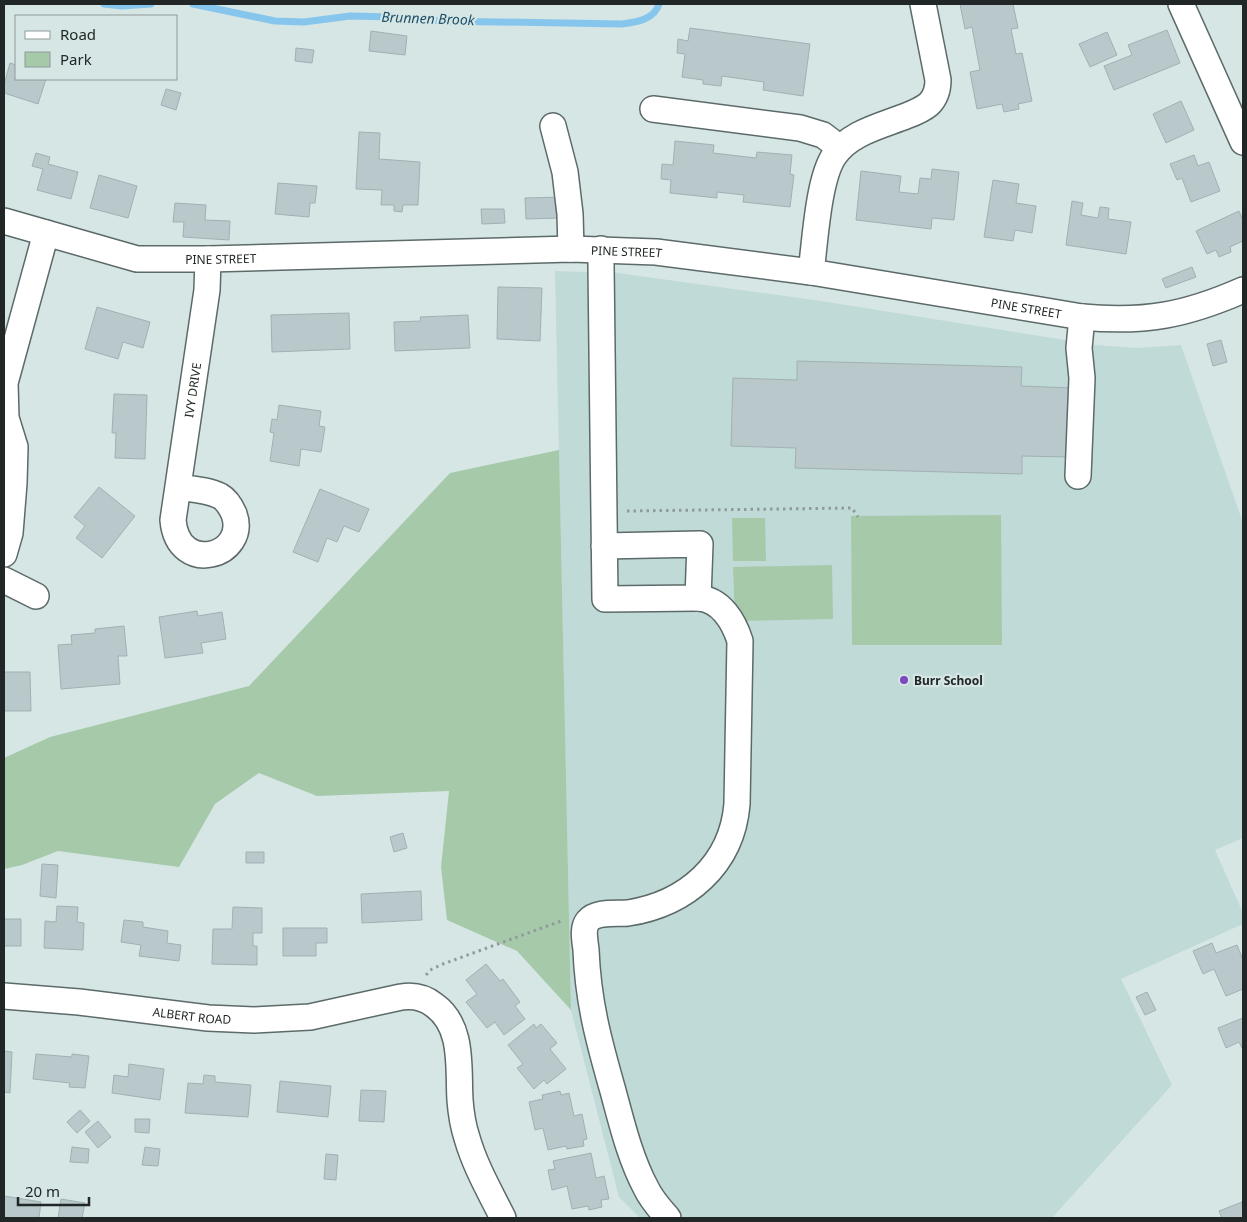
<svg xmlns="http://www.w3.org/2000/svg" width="1247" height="1222" font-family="'Noto Sans',sans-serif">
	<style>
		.built { fill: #c0dad8 }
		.green { fill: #a6c9aa }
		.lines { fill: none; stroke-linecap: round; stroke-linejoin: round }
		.stream { stroke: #87c6ec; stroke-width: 7 }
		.building { fill: #b9c8cb; stroke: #a1b0b3 }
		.minor-casing { stroke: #5c6a69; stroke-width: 28 }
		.path { stroke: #8e9b9a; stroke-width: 3; stroke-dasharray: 2.5 4; stroke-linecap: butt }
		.minor { stroke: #fff; stroke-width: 25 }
		.poi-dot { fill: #7c49c1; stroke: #d6e6e5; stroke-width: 2 }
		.labels { text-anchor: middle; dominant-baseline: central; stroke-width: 4.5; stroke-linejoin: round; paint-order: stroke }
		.street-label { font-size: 12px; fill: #212726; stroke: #d6e6e5 }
		.poi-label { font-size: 12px; font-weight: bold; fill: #212726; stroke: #d6e6e5; text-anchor: start }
		.water-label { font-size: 14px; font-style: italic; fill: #1d4f69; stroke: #d6e6e5 }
	</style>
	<rect width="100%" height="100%" fill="#d6e6e5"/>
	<path class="built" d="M555,271L618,273L821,301L1096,345L1137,348L1181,345L1243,523V838L1215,850L1243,913V924L1121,979L1172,1085L1052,1218H640L619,1197L571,1010Z"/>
	<path class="green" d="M559,450L571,1010L517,951L447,920L441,867L449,791L317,796L259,773L215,804L179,867L58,851L22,865L4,869V758L50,737L249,686L450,473Z
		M1001,515L1002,645H852L851,516Z
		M732,518H765L766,561H733Z
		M832,565L833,619L735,621L733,567Z"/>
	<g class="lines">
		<path class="stream" d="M104,4L122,6L151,4
			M193,4L275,21L304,22L350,16L393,17L442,21L622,24C636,22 654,20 659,4"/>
	</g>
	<path class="building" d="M960,4H1013L1018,28L1011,29L1016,54L1022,53L1032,101L1018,104L1019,109L1004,112L1002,104L977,109L970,72L980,70L972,27L965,29Z
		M690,28L810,44L803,96L763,90L764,82L722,76L721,86L703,84V80L682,77L685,54L677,53L678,39L688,41Z
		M1167,30L1180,63L1114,90L1104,66L1132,55L1128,45Z
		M371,31L407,36L405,55L369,51Z
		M1107,32L1117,55L1090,67L1079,44Z
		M296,48L314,50L312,63L295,61Z
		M10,63L16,65V79H46L38,104L4,93V85Z
		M166,89L181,93L176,110L161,105Z
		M1181,101L1194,130L1166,143L1153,114Z
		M359,132L380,133L379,159L420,162L418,205H403L402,212L394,211V205H381L382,190L356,189Z
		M675,141L714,145L713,153L756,158L757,152L792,155L790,174L794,175L790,207L743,202L744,195L717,192V198L670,193L671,180L661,179L662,164L673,165Z
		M36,153L50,157L48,164L78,172L71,199L37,190L43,169L32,166Z
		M1194,155L1198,166L1209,162L1220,191L1191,202L1182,178L1177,180L1170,164Z
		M932,169L959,172L954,220L932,218L931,229L856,220L861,171L901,176L899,192L918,194L920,178L931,179Z
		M99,175L137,186L128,218L90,208Z
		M993,180L1019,184L1016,203L1036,206L1032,233L1015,230L1013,241L984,237Z
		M278,183L317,186L315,203H310L309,217L275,214Z
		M561,197V218L526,219L525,198Z
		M1072,201L1083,203L1081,215L1098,218L1100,207L1109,208L1108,219L1131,222L1126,254L1066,245Z
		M175,203L206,205L205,220L230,221L229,240L183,237L184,222H173Z
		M481,209H504L505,223L482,224Z
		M1239,211L1243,220V241L1230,247L1231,252L1219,257L1216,250L1207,254L1196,231Z
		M1192,267L1196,277L1166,288L1162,279Z
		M498,287L542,288L540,341L497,339Z
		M97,307L150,322L143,348L123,342L118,359L85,349Z
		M349,313L350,349L272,352L271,315Z
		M468,315L470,348L395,351L394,322L421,321L420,317Z
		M1221,340L1227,362L1213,366L1207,344Z
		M797,361L1022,367L1021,386L1072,388L1070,457L1022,456V474L795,468L796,448L731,446L733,378L797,380Z
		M114,394L147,395L145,459L115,458L116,433H112Z
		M279,405L321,411L319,426L325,427L321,452L301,449L299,466L270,461L274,433L270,432L272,419L277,420Z
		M99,487L135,516L102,558L76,538L85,526L74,517Z
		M320,489L369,509L359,532L344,526L337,542L327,538L318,562L293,552Z
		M197,611L198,616L222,612L226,639L201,643L203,653L165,658L159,617Z
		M124,626L127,656H118L120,684L61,689L58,645L72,644L71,635L95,633V629Z
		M4,672H30L31,711H4Z
		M403,833L407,848L394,852L390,837Z
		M246,852H264V863H246Z
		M42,864L58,865L56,898L40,896Z
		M421,891L422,920L362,923L361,894Z
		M57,906L78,907L77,922L84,923L83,950L44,948L45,921L56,922Z
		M233,907L262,908V933H253V946H257V965L212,964L213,929H232Z
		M4,919H21V946H4Z
		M124,920L143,922V927L168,931L167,943L181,945L179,961L139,956L141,945L121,942Z
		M283,928H327V943H316V956H283Z
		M1212,943L1216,953L1237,945L1243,960V989L1226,996L1214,969L1203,974L1193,951Z
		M486,964L500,981L503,979L520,1002L515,1006L525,1019L504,1035L495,1022L487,1028L466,1002L477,994L466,980Z
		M1147,992L1156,1010L1145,1015L1136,997Z
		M1243,1018V1047L1242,1048L1239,1042L1226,1048L1218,1028Z
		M534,1024L536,1028L541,1024L557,1043L550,1049L566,1069L547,1084L544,1080L534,1089L517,1068L523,1064L508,1045Z
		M4,1051L12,1052L10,1093L4,1092Z
		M36,1054L72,1057V1054L89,1056L85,1088L69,1087L70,1083L33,1079Z
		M129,1064L164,1069L160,1100L112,1093L114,1075L128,1077Z
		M204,1075L215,1076V1082L251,1085L248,1117L185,1113L188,1083L203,1084Z
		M280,1081L331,1086L328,1117L277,1112Z
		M361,1090L386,1091L384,1122L359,1121Z
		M560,1091L561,1095L569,1093L574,1116L582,1114L587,1139L583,1140L584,1146L567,1149L566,1146L548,1150L543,1128L535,1130L529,1102L543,1099L542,1095Z
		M80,1110L90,1121L77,1133L67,1122Z
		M135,1119H150L149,1133L135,1132Z
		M98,1121L111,1137L98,1148L85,1132Z
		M72,1147L89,1149L88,1163L70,1162Z
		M145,1147L160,1149L158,1166L142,1165Z
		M591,1153L596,1178L604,1176L609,1199L601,1200L602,1207L589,1210L588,1206L572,1209L567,1186L552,1190L548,1170L555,1169L553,1161Z
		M326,1154L338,1155L336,1180L324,1179Z
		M4,1196L41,1202L39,1218H4Z
		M61,1199L85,1203L82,1218H58Z
		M1242,1202L1243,1218H1222L1219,1211Z"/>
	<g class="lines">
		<g class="minor-casing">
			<g id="minor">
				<path d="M1181,4L1243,142"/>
				<path d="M653,109L800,128L823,135L840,148"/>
				<path d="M553,126L565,172L570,214L571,249"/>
				<path id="s1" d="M4,221L137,259H208L571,249L656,252L811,272L1082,317C1145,323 1186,315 1243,290"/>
				<path d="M601,249V265L605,599L698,598L700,544L604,546"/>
				<path d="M811,272C815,243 818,180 834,156C849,133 881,126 906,116C914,113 922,110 929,104C936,97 938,89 938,80L923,4"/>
				<path d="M1078,476L1082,378L1079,348L1082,317"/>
				<path id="s2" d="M178,487C192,489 208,490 220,496C227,500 231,507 234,514C249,556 178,577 173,520L207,290L208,259"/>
				<path d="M4,554L10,533L14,483L15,447L6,418L5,383L46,233"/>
				<path d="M4,580L36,596"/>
				<path id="s3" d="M4,996L79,1002L208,1018L254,1020L310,1017L401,997C414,995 424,997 434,1005C464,1026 458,1068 460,1100C461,1113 463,1126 467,1138C475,1166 490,1192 503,1218"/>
				<path d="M668,1218C660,1209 651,1199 646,1188C630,1158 622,1124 613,1091C599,1042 588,1002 586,950C585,941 582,928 588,921C596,911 616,914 628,913C686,904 732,865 737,804L740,641C734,622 721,599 698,598"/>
			</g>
		</g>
		<path class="path" d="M627,511L852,508L858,517
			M426,975L432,969L443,964L561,921"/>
		<use href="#minor" class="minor"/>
	</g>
	<circle class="poi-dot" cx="904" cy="680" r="5"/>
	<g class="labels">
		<g class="street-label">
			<text stroke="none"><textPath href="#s1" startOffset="628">PINE STREET</textPath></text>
			<text stroke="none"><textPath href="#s1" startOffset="222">PINE STREET</textPath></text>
			<text stroke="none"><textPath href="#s1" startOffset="1032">PINE STREET</textPath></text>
			<text stroke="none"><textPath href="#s2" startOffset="309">IVY DRIVE</textPath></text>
			<text stroke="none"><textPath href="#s3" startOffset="189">ALBERT ROAD</textPath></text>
		</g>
		<g class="poi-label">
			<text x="914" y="680">Burr School</text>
		</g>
		<g class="water-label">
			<text transform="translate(428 18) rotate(2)">Brunnen Brook</text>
		</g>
	</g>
	<rect width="1247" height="1222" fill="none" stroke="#212726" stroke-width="10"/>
	<rect x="15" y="15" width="162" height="65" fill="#d6e6e5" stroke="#8e9a99"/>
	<rect x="25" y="31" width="25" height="8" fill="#ffffff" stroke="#8e9a99"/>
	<text x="60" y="40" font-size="15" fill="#212726">Road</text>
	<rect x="25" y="52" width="25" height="15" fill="#a6c9aa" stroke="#8e9a99"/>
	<text x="60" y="65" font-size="15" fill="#212726">Park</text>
	<path d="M18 1197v8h71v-8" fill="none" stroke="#212726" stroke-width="2.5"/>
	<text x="25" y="1197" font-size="15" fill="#212726" stroke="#d6e6e5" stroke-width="4" paint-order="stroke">20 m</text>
</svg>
